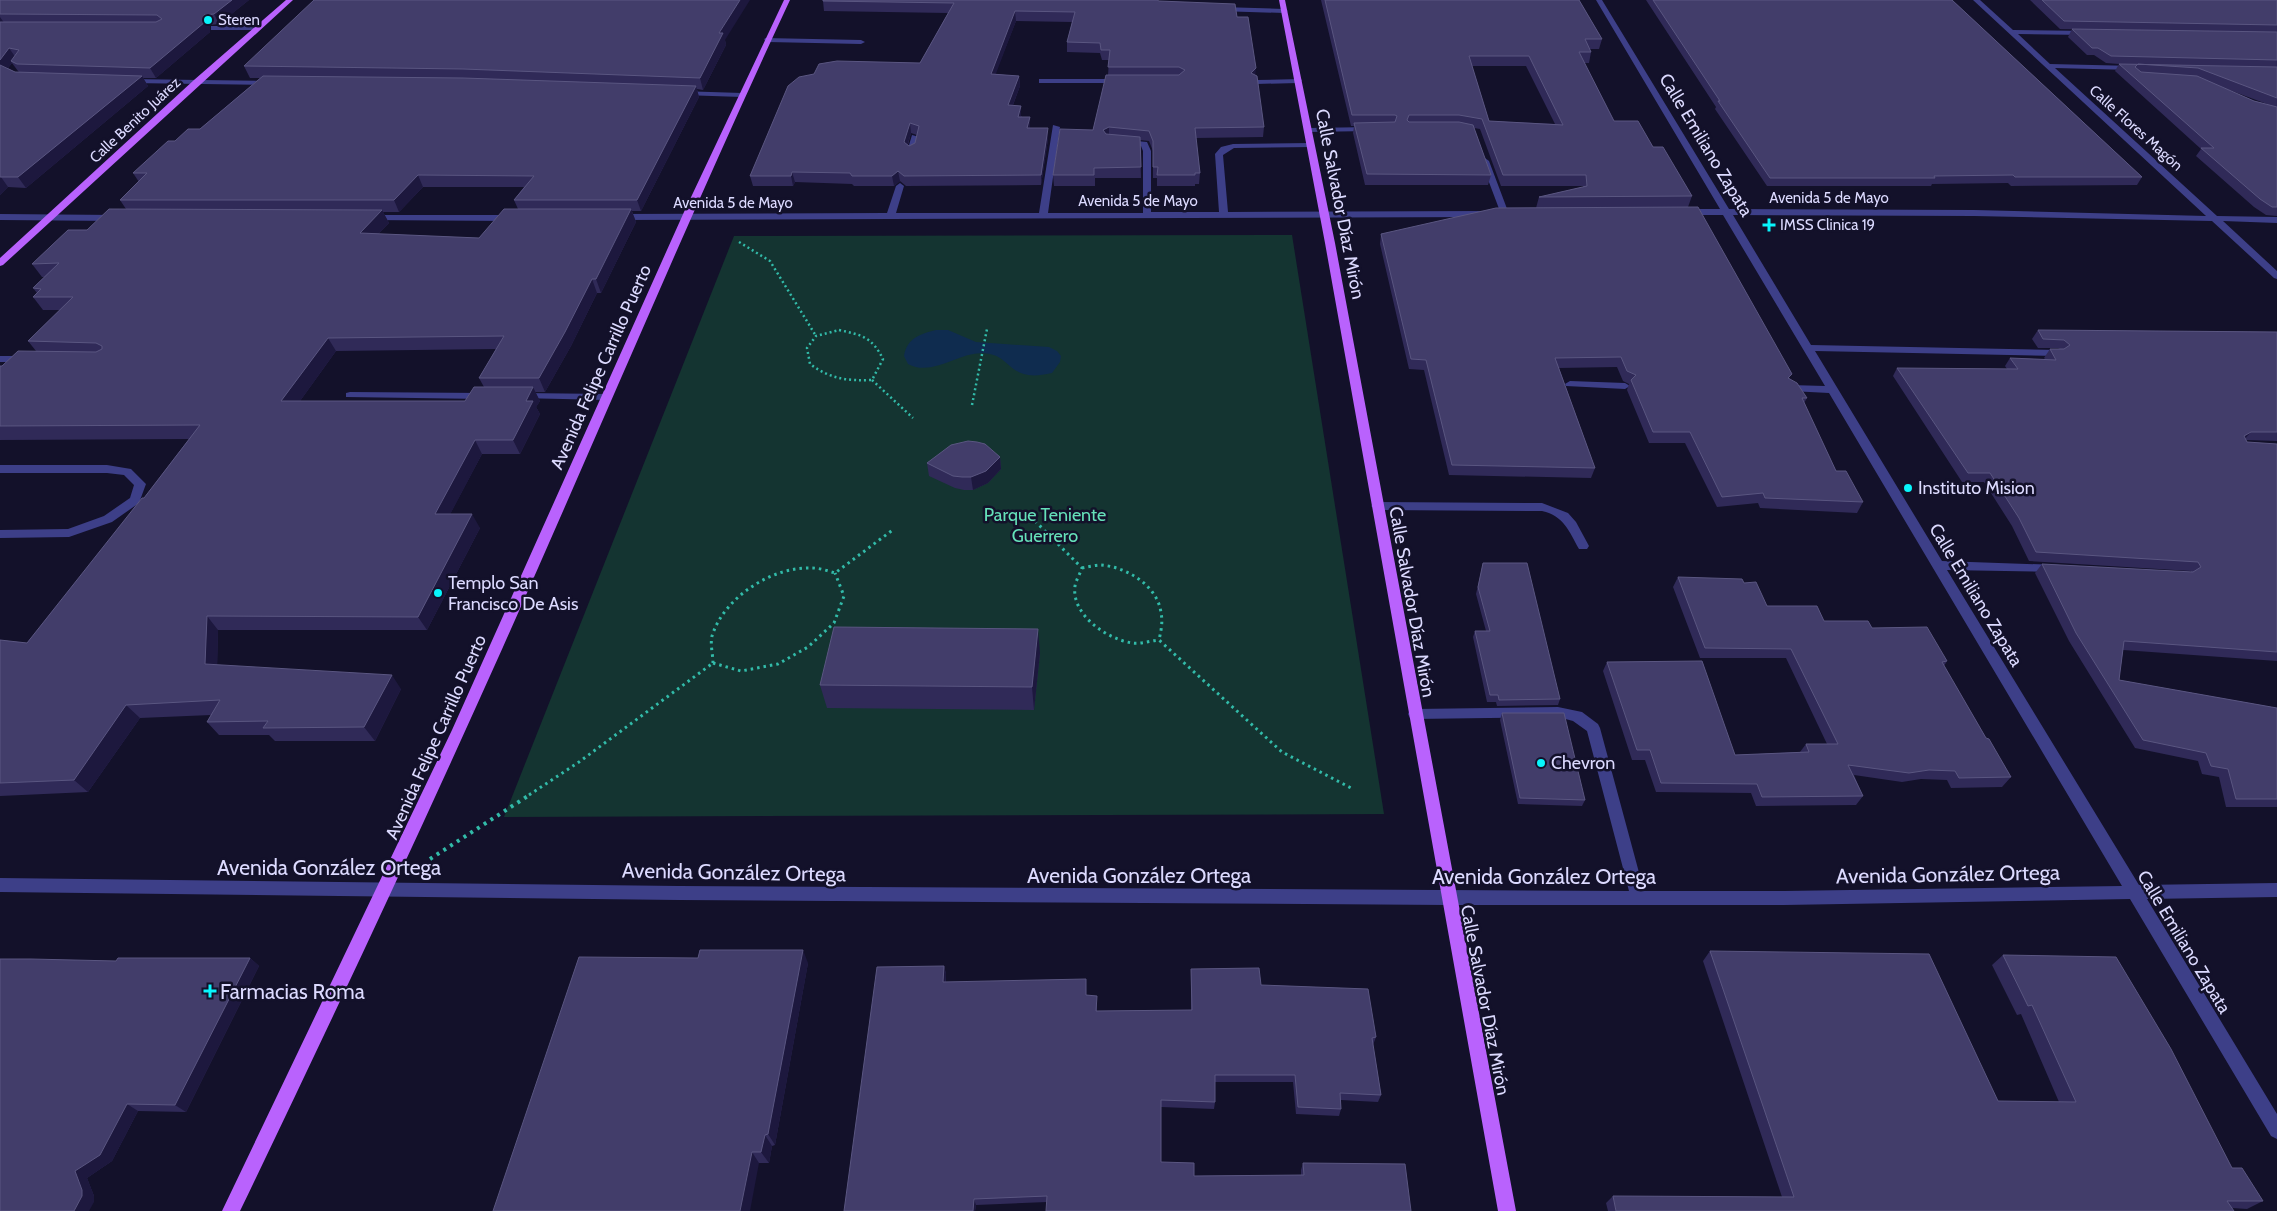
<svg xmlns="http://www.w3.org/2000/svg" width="2277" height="1211" font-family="Cabin,sans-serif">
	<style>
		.green { fill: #143431 }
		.water { fill: #0f2c4f }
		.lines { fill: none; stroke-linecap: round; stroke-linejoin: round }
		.path-far2 { stroke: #32bba9; stroke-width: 2.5; stroke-dasharray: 2 3; stroke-linecap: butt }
		.path-far1 { stroke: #32bba9; stroke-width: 3; stroke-dasharray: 2.5 4; stroke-linecap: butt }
		.path { stroke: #32bba9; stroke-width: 4; stroke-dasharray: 3 5; stroke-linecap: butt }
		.minor { fill: #3d3f88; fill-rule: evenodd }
		.major { fill: #b962fd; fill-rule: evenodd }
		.wall { fill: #302a58; fill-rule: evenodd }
		.shaded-wall { fill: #1d183e }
		.building { fill: #423d6a; stroke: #5a5681; fill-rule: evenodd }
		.poi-dot { fill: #08f5fc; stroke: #13112a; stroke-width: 2 }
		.labels { text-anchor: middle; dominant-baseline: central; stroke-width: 5; stroke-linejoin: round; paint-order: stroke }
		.far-poi-label { font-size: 15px; fill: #dcdaff; stroke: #13112a; text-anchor: start }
		.far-street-label { font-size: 15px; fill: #dcdaff; stroke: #13112a }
		.street-label { font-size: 18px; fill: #dcdaff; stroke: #13112a }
		.poi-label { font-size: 18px; fill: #dcdaff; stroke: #13112a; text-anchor: start }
		.park-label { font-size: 18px; fill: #65e0b9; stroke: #13112a }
		.near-street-label { font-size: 21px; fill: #dcdaff; stroke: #13112a }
		.near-poi-label { font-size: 21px; fill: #dcdaff; stroke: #13112a; text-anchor: start }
	</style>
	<rect width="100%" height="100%" fill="#13112a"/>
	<path class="green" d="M1292,235L1384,814L504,817L734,236Z"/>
	<path class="water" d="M936,330H948L976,342L1049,347L1057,351L1061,356L1060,362L1052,373C1006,384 1014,354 982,353C957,353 932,377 908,364L904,356C907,338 920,334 936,330Z"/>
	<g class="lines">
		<path class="path-far2" d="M739,242L770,261L816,336
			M839,330C862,335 872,337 883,359L872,380C848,381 830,379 810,364L807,348L816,336Z
			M872,380L913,418
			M972,405L987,329"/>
		<path class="path-far1" d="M1035,521L1082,568C1080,574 1076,580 1075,586C1071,615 1107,639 1132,643C1141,644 1150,641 1159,640L1282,752L1353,789
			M1082,568C1088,567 1095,565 1101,565C1127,567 1158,586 1161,613C1163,622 1161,631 1159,640
			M713,663C713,655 710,644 712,636C724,597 773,566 812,568C820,568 828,571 835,573L894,529
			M713,663L741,671L778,664L808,647L834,623L844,596L835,573
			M529,795L579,762L713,663"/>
		<path class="path" d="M430,859L531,794"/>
		<path class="minor" d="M1596,0H1602L1729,209L1974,210L2206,216L1973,0H1980L2013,30L2090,31V35H2087L2018,34L2050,64L2135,66L2136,68L2132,70L2055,68L2217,216L2277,217V223L2223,221L2277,271V279L2274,278L2212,221L1974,216L1733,215L1811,345L2058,350L2063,353L2058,356L1815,351L1942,561L2059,565L2061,568L2055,572L1947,570L2139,885L2277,883V897L2147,899L2277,1114V1139L2271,1136L2130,899L1784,905H1448L679,900L0,892V878L679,886L1629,891L1587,731L1573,721L1558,717L1415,719L1410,718L1408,714L1410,710L1415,709L1558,707L1582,712L1598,724L1600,728L1644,891H1784L2122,886L1829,393L1790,391L1785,388L1790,385L1825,386L1723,215H1685L1681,212L1685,209H1720Z
			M1221,7L1284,9L1288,11L1284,13L1218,11V7Z
			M214,26H258L262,28L258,30H211V26Z
			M765,38L861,40L865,42L861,44L768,42L764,40Z
			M127,79L272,81L276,83L272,85L130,83L126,81Z
			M1039,79H1120L1124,81L1120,83H1039Z
			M1301,79L1302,81L1298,83L1256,84L1252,82L1256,80Z
			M679,91L742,93L746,95L742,97L682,95H679Z
			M1053,125L1060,127L1048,213H1143V151L1141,146L1122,144V140H1125L1147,142L1151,151V212H1219L1215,154L1221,147L1233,144L1311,143H1314V147L1234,148L1223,155L1228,212L1487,211L1491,214L1487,217L617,220L613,217L617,214L887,213L896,186L900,183L904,186L896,213H1039Z
			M1373,127V131H1370L1308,132L1304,130L1308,128Z
			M912,135L919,137L915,152L911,155L907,152Z
			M1485,158L1489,161L1509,214L1508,216L1501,214L1481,161Z
			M0,214L117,215L121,218L117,221L0,220Z
			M370,215H512L516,218L512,221L367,220L366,218Z
			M0,356H26L31,359L26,362H0Z
			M1570,381L1625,383L1630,386L1625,389L1566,386L1565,384Z
			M350,392L484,393L489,396L484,399L346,397V393Z
			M522,393L607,394L612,397L607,400L518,398V394Z
			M0,465H107L131,469L146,484L139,503L112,522L69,537L0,538V530L68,529L104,516L130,498L134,485L124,475L107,473H0Z
			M1377,502L1542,503L1568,513L1576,522L1589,546L1587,549H1579C1569,531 1564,516 1542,511L1377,510L1371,506Z"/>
		<path class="major" d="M286,0H293L3,265L0,266V258L194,80Z
			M784,0H790C690,214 599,432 503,647C418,837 330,1024 240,1211H222L452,730L684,212Z
			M1279,0H1285L1335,243L1516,1211H1498L1325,243Z"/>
	</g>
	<path class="wall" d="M0,0H249L219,24L210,25V32L156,78H143L148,86L26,188L8,187L0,195ZM12,63L18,71L19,72H15L8,68Z
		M1321,0H1579L1602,39L1599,49H1590L1591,52L1589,63H1584L1614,121L1653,147L1692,196L1688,207L1790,379L1807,398L1804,403L1836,471L1863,502L1857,513L1760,508L1758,503L1717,507L1685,443H1649L1627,390L1629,384L1623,381L1617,367L1559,368L1595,468L1591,478L1449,475L1424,370L1409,369L1380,244L1381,234L1536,208L1539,197L1583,187V186H1501L1480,129L1474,128L1491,175L1488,185H1365L1353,133L1354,126H1351ZM1472,66H1526L1555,124L1489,121Z
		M1646,0H1952L2142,177L2137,185L2011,186L2008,183L1932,184L1931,186H1767L1715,109L1716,107Z
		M2030,0H2277V32L2060,29Z
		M823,1H1159L1237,17L1255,75L1264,127L1263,137L1196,138L1200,173L1199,184H1195V186H1157V178H1153V151L1149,141L1140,140L1141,178H1095V186H1054L1053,175L1093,130L1108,75L1109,60H1102L1100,53L1067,52V42L1072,22L1016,21L995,74L1019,76L1020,86L1013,105L1030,128L1048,139L1041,185L906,186L900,181L894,186H854L852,184L795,182L793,186H753L750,176L920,63L948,13L824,11ZM911,133L917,135L915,143L909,146L908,145Z
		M2072,29L2277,32V216L2266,215L2254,207L2196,156L2201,149L2115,71L2119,64L2106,63L2094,55H2087L2068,37ZM2221,87L2267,104L2254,101Z
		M725,40L726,45L703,90L697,89L699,97L641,211H632L636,222L601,293H597L571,346L545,392H535L540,401L536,407L540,414L520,454H482L450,514L480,528L427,630H218L217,665L401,689L375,741H275L269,735H219L207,722L211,715L140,718L88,792L0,796V640L27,643L144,498L189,439L0,440V366H2L36,351L28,341L60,310H43L33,297L37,293L33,288L45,277H42L32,264L87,230L126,209L120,200L139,182L133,173L175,141L200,129L260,78H250L244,66ZM423,187H524L514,200L518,209L479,238L378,234L389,223L383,212H399ZM496,349L479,378L484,387L465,401H300L336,351Z
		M2038,330L2277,332V441L2246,440L2247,442L2277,444V661L2123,650L2119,680L2277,708V807H2226L2219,777L2202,774L2198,761L2135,748L2069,641L2035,573L2042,564L2191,572V571L2029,561L2012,526L1984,482H1962L1893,376L1897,368L2007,369L2005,366L2010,358L2045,359L2044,358L2050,349H2060L2058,348H2038L2032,339Z
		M1000,457L1001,469L988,483L973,490H964L955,488L929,476L927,463Z
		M1483,563L1560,699L1558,705L1497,706L1496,702H1487L1473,637L1475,631H1486L1476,594Z
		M1678,577L1744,583L1767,606L1824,621L1872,628L1947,661L1944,666L1986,738L2011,777L2002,787L1951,788L1947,780L1921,779L1902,782L1854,775L1863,796L1856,805L1756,806L1751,793L1656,792L1645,760H1632L1603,671L1607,662L1735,755L1800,752L1806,744H1827L1786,658H1700L1673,587Z
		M1040,653L1034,710L827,708L820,685Z
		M1502,713L1585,800L1582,806L1518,804L1500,720Z
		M1710,951L1998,1101L2059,1102L2021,1014L2017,1015L1992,965L2003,955L2232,1168L2263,1201L2247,1209L2232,1208L2234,1211H1608L1606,1203L1613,1196L1782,1197L1703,961Z
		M250,958L259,966L186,1112L138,1111L112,1161L87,1178L94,1196V1202L0,1211L116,961Z
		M808,963L775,1145L772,1146L769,1163H759L493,1211Z
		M944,966L946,974V982L1087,995L1097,1003V1011L1191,1010V969L1261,985L1376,1037L1373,1045L1381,1095L1378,1102L1341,1100V1109L1339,1116L1296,1114L1293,1082H1215V1102L1214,1109L1161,1107V1162L1194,1176L1301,1175V1170L1303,1163L1411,1211L1047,1202L976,1205L975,1211H844Z"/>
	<path class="shaded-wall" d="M232,0H249L219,24L214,14Z
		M740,0H750L725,40L726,45L703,90L700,78L719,33Z
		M1015,11L1016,21L992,84L991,74Z
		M204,15L210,25V32L156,78L150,68Z
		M0,17L5,24L0,25Z
		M9,48L16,58L11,61L12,63L4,73L0,67V60Z
		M1256,68L1255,78L1251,73Z
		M142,76L148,86L26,188L18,177Z
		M1019,76L1020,86L1009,115L1008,105Z
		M696,86L699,97L641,211L637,200Z
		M1021,106V116L1019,127L1018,117Z
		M1030,117V128L1028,138L1027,128Z
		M910,123L911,133L905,153L904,142Z
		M1109,127V137L1103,140V130Z
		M1048,128V139L1041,185V175Z
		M898,171L900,181L894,186L892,176Z
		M792,172L795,182L793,186L791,176Z
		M418,175L423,187L399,212L394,200Z
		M0,177H1L8,187L0,195Z
		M631,209L636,222L601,293L596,279Z
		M382,210L389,223L366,246L360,233Z
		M592,279L597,293L571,346L545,392L539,378Z
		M328,338L336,351L290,415L281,401Z
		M533,387L540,401L536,407L540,414L520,454L513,440L526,401Z
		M2251,432L2244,440V436Z
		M475,440L482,454L443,528L435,514Z
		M1000,457L1001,469L988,483L973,490L971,477Z
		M472,514L480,528L427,630L418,617Z
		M207,616L218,630L217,678L205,664Z
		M1038,629L1040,653L1034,710L1032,687Z
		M392,675L401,689L375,741L364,727Z
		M126,705L140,718L88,792L74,780Z
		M803,950L808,963L775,1145L768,1134Z
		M250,958L259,966L186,1112L175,1105Z
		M944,966L946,974L945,990L943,982Z
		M127,1104L138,1111L112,1161L87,1178L94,1196V1202L89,1211H74L75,1171Z
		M765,1135L772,1146L769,1163L761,1152Z
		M752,1152L759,1163L750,1211H740Z
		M974,1199L976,1205L975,1211H973Z"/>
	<path class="building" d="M0,0H232L214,14L204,15L205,22L150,68L17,64L11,61L19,50L9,48L0,60V22H156L162,19L157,15L0,14Z
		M314,0H740L719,33H723L700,78L463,69L244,66Z
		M823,0H1157L1159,1L1235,4L1237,17H1248L1256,68L1251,73L1257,76L1264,127L1195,128L1200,173H1195V175H1157L1158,167H1153V141L1149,131L1109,127L1103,130L1106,134L1140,137L1141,167L1094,168V175H1053L1060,129L1093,130L1106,75H1179L1185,70L1179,67H1108L1110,50H1101L1100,43L1067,42L1075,12L1015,11L991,74L1019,76L1008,105L1021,106L1018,117H1030L1027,128H1048L1041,175L904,176L898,171L892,176H852L850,173L792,172L791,176H750L788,86L799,77L814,74L819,64L837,61L920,63L954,3L823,1ZM910,123L919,126L915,143L909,146L904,142Z
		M1325,0H1579L1602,39H1585L1591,52H1579L1614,121H1638L1653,147H1663L1692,196L1539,197L1587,186L1586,175H1503L1482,119L1459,115H1409L1407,120L1409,122H1459L1473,125L1491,175L1367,174L1354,123L1395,122L1397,116L1395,115H1352ZM1469,56H1529L1563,125L1489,121Z
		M1653,0H1952L2142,177H2015L2013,175L1934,176L1935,178H1770L1718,101H1720Z
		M2042,0H2277V25L2064,21Z
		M2072,29L2277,32V60L2111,56L2098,48H2092Z
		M2119,64L2277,67V98L2198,68L2138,64L2135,67L2141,72L2197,76L2254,101L2277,107V207H2272L2260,199L2201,148H2214Z
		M0,65L15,72L142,76L18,177H0Z
		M263,76L463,78L696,86L637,200H514L534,176L418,175L394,200H120L147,173H133L168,141H175L188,129H200Z
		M1698,207L1792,374L1788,378L1797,383L1807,398H1802L1836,471H1846L1863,502L1765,498L1763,493L1722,497L1690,432H1653L1631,380L1636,375L1627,371L1621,357L1555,358L1595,468L1452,465L1426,360L1411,359L1381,234L1496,208Z
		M109,209L382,210L360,233L479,238L504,209H631L596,279H592L565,332L539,378H479L504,336L328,338L281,401H465L474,387H533L526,401H533L513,440H475L435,514H472L418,617L207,616L205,664L392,675L364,727L263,728L268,721L207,722L220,700L126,705L74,780L0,783V640L27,643L142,498H144L200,425L0,426V366H2L18,351L96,352L102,349V346L96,343L28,341L73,297H33L41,289L33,288L59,263L32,264L68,230H87Z
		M2038,330L2277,332V432H2251L2244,436L2247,442L2277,444V652L2124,641L2119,680L2277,708V799H2236L2228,769L2211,766L2206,753L2143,740L2076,633L2042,564L2193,572L2201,567L2198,562L2036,552L2019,518L1990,473H1968L1897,368L2018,369L2010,358L2056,360L2050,349H2064L2070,345L2064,340L2043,339Z
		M968,441L977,442L985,444L1000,457L986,471L971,477H962L953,476L927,463L951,445Z
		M1483,563H1527L1560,699L1499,700L1498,695H1490L1475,631H1490L1478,587Z
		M1678,577L1742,579L1744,583L1756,582L1767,606H1817L1824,621H1868L1872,628L1927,627L1947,661L1942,662L1986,738L1989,739L2011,777L1959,778L1955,771L1929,770L1909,773L1848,765L1863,796L1762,797L1757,784L1661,783L1650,750H1637L1607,662L1702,661L1735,755L1809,752L1806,744H1838L1791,649L1705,648Z
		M834,627L1038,629L1032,687L820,685Z
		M1502,713H1564L1585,800L1520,798Z
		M700,950H803L768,1134L765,1135L761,1152H752L740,1211H493L579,957L698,958Z
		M1710,951L1929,954L1998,1101L2076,1102L2032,1005L2028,1006L2003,955L2116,957L2171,1049L2232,1168H2242L2263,1201H2227L2234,1211H1616L1613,1196L1794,1197Z
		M118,958H250L175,1105L127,1104L100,1155L75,1171L82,1190V1196L74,1211H0V959H31L116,961Z
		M944,966L943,982L1086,979V995L1097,996L1096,1011L1192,1010L1191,969L1259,968L1261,985L1368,989L1376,1037L1372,1038L1381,1095L1340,1093L1341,1109L1298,1107L1295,1075H1215V1102L1161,1100V1162L1194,1163V1176L1304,1175L1303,1163L1405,1164L1411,1211H1046L1047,1196L974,1199L973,1211H844L877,967Z"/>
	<g class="poi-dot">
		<circle cx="208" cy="20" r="5"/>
		<path d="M1766.5 217.5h5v5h5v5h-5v5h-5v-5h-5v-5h5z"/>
		<circle cx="1908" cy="488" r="5"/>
		<circle cx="438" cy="593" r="5"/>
		<circle cx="1541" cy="763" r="5"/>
		<path d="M207.5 983.5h5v5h5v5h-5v5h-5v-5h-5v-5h5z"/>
	</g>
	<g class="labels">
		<g class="far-poi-label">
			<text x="218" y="20">Steren</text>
			<text x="1780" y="225">IMSS Clinica 19</text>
		</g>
		<g class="far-street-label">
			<text transform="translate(135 120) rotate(-43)">Calle Benito Juárez</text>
			<text transform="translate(2136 128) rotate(42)">Calle Flores Magón</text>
			<text x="1829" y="198">Avenida 5 de Mayo</text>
			<text x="1138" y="201">Avenida 5 de Mayo</text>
			<text x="733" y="203">Avenida 5 de Mayo</text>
		</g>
		<g class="street-label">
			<text transform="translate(1706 145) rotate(59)">Calle Emiliano Zapata</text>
			<text transform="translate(1340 204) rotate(79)">Calle Salvador Díaz Mirón</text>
			<text transform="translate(601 367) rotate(-66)">Avenida Felipe Carrillo Puerto</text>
			<text transform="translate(1976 595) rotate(59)">Calle Emiliano Zapata</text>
			<text transform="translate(1412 602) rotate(80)">Calle Salvador Díaz Mirón</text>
			<text transform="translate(436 737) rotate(-66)">Avenida Felipe Carrillo Puerto</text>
			<text transform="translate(2184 942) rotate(59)">Calle Emiliano Zapata</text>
			<text transform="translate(1485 1000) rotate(79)">Calle Salvador Díaz Mirón</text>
		</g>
		<g class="poi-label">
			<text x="1918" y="488">Instituto Mision</text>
			<text x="448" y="583">Templo San<tspan x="448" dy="21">Francisco De Asis</tspan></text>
			<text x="1551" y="763">Chevron</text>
		</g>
		<g class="park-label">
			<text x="1045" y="515">Parque Teniente<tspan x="1045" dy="21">Guerrero</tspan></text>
		</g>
		<g class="near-street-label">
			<text x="329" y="867">Avenida González Ortega</text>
			<text transform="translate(734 872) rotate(1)">Avenida González Ortega</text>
			<text transform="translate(1948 874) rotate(-1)">Avenida González Ortega</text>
			<text x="1139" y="875">Avenida González Ortega</text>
			<text x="1544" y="876">Avenida González Ortega</text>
		</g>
		<g class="near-poi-label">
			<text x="220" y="991">Farmacias Roma</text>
		</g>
	</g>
</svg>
